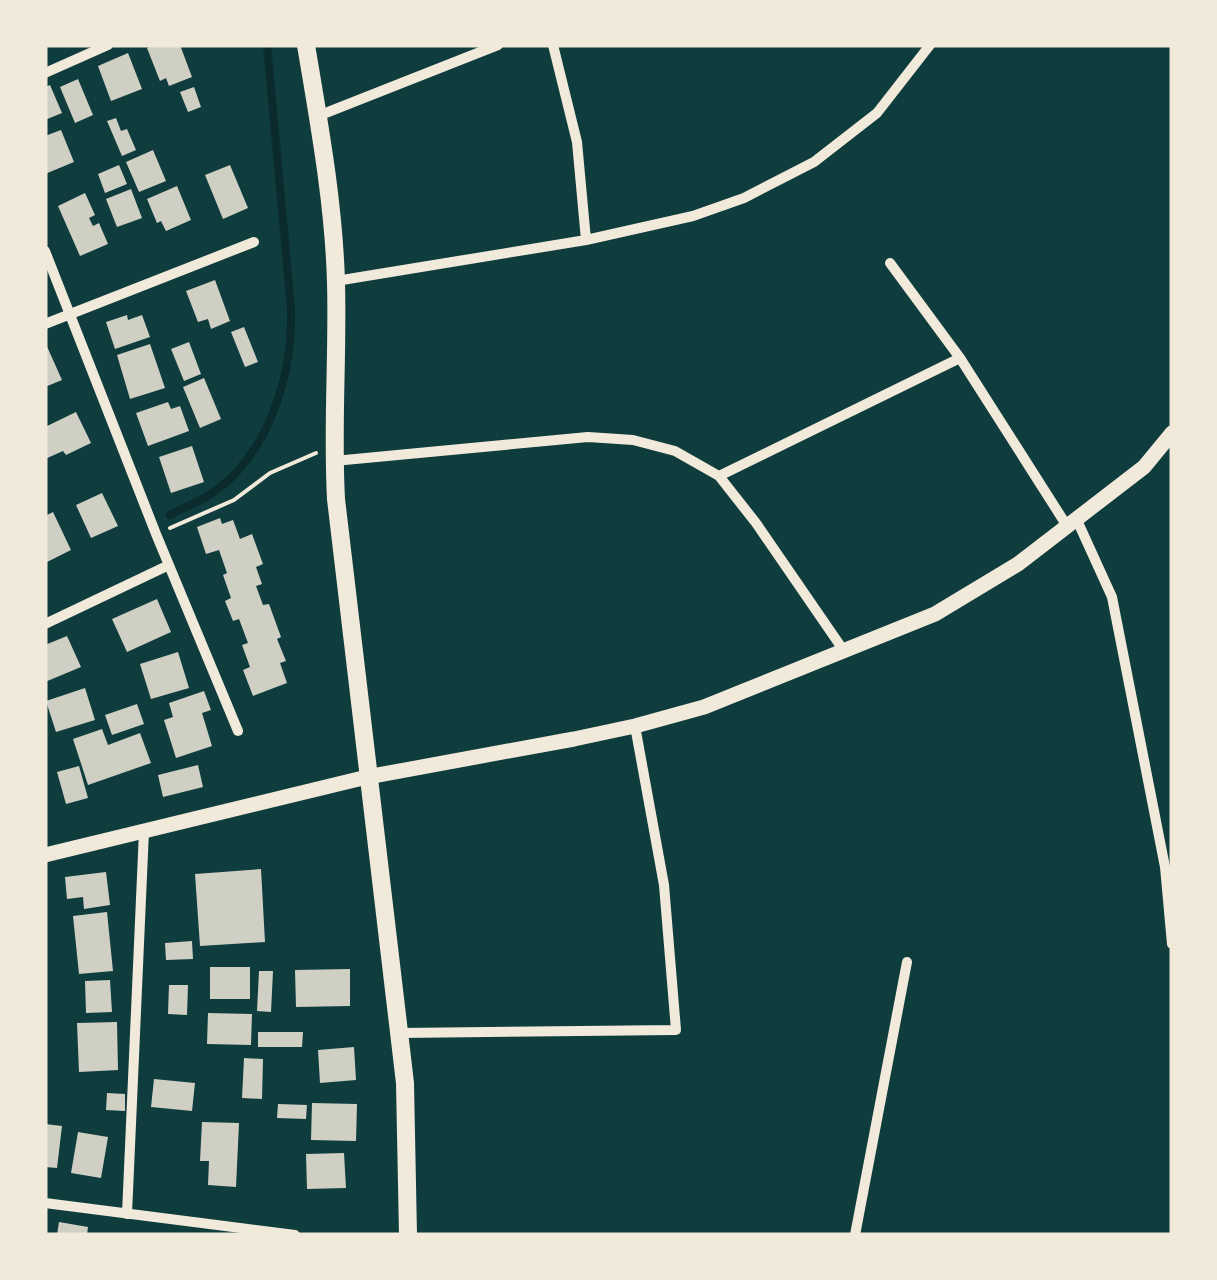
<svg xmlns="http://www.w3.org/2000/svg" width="1217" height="1280" font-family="'IBM Plex Sans',sans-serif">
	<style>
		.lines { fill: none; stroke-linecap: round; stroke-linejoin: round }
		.stream { stroke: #0a2a2b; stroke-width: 8 }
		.building { fill: #cfcfc3 }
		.path { stroke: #f1e9da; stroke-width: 4 }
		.minor { stroke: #f1e9da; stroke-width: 10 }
		.tertiary { stroke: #f1e9da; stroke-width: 15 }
		.secondary { stroke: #f1e9da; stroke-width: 18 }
	</style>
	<rect width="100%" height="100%" fill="#0f3d3e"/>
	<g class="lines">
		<path class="stream" d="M170,515C185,507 204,500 218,489C271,448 293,372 291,308L267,45"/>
	</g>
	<path class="building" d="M154,45H180L192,77L169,86L166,78L160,81L147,48Z
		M128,53L142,89L111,101L98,66Z
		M78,79L93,115L75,123L60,87Z
		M50,85L62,113L45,120V87Z
		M194,87L201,107L188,112L180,92Z
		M116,118L121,131L127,129L136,150L122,156L107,121Z
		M61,130L74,162L45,174V136Z
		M153,150L166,181L139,192L126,162Z
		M119,165L127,184L105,193L98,174Z
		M230,165L248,208L223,219L205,175Z
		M177,186L191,220L166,231L161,221L157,223L147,199Z
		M131,189L142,218L117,227L106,199Z
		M85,193L95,215L89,218L93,226L99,223L108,244L80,256L58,206Z
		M215,280L230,321L211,329L208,319L198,322L186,291Z
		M127,315L128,320L142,315L150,337L115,349L106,322Z
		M244,327L258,362L245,367L231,332Z
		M45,342L62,380L45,387Z
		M189,342L201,374L184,381L171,349Z
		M150,344L165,388L130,399L117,355Z
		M204,378L221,419L200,428L183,387Z
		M168,402L171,409L180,406L189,431L148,446L136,413Z
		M76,412L91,443L66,455L63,451L45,459V427Z
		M192,446L204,482L171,493L159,457Z
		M102,493L118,526L91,538L76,505Z
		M53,512L71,550L45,563V516Z
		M220,518L222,524L233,520L240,539L252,534L263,564L256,567L262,584L256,586L263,605L269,604L281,637L277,639L286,661L280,663L287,683L253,696L243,670L250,667L242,645L248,643L239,619L233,621L225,601L231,598L223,575L227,573L219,550L206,554L197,527Z
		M157,599L171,632L127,652L112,619Z
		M67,636L81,667L45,682V645Z
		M178,652L189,688L151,699L140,664Z
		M85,688L95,720L56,732L46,701Z
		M204,691L211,710L202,713L212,746L176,758L164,720L173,717L169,703Z
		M137,704L144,724L112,735L105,715Z
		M102,729L108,745L140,733L151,763L88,785L73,739Z
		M198,765L203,787L163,797L158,775Z
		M79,766L88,798L66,804L57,772Z
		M261,869L265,942L200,946L195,874Z
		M106,872L110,905L84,909L83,897L67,899L65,877Z
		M107,912L113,971L79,974L73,916Z
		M192,941L193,959L166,960L165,943Z
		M210,967H250V999H210Z
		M350,969V1006L296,1007L295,970Z
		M259,971H273L271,1012L257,1011Z
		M110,980L112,1012L86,1013L85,981Z
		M169,985H188L187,1015L168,1014Z
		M208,1013L252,1014L251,1045L207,1044Z
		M117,1022L118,1070L79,1072L77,1023Z
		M258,1032H303L302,1047H258Z
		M354,1047L356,1080L320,1083L318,1050Z
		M244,1058L263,1059L262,1099L242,1098Z
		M154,1079L195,1083L192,1111L151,1107Z
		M107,1093L125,1094V1111L106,1110Z
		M312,1103L357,1104L356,1141L311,1140Z
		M278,1104L307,1105L306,1119L277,1118Z
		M202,1122L239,1123L236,1187L208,1185L209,1161H200Z
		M45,1124L62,1126L57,1168L45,1167Z
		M78,1132L108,1137L101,1178L71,1173Z
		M344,1153L346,1188L307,1189L306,1154Z
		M59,1222L88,1227L87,1235H57Z"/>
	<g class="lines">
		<path class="path" d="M170,528L234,500L270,473L316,453"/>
		<path class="minor" d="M553,45L577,142L586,240
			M45,73L108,45
			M318,116L498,45
			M45,251L156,534L238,731
			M890,263L960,358L1067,526
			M336,281L586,240L693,216L744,198L814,162L877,113L930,45
			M45,324L254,242
			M334,461L588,437L633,440L675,451L719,476L756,523L844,651
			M719,476L960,358
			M1076,518L1112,597L1165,867L1172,944
			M45,624L169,565
			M399,1033L676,1030L664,885L635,726
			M45,1203L295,1235
			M127,1214L144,831
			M855,1235L907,962"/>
		<path class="tertiary" d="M45,855L367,777L574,739L635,726L704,707L935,614L1018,564L1144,467L1172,433"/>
		<path class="secondary" d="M306,45C319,123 334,204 336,283C338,355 332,427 336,499L405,1083L408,1235"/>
	</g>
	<rect width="1217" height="1280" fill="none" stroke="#f1e9da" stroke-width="95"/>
</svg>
